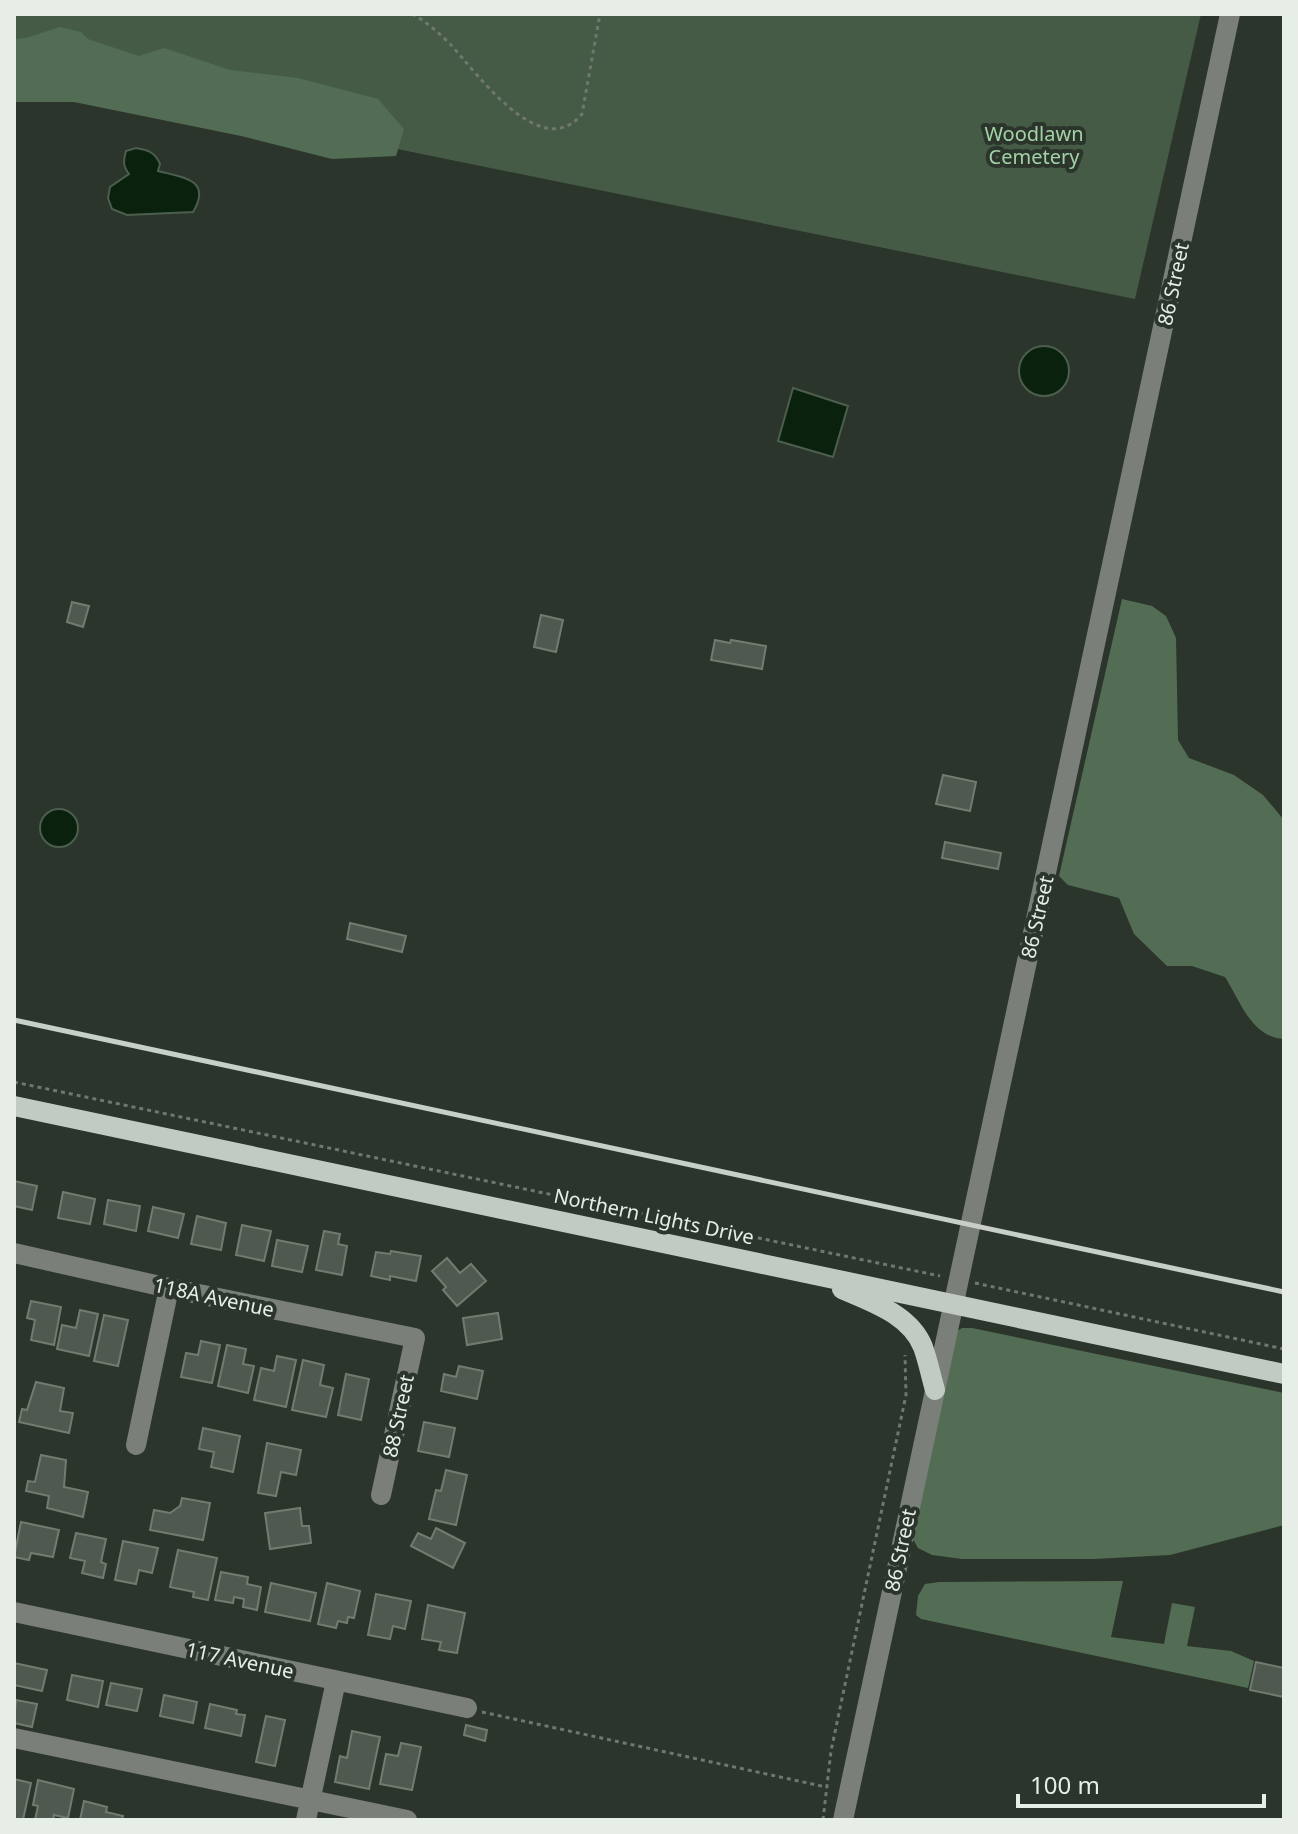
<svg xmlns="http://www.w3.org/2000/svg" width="1298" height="1834" font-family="'Noto Sans',sans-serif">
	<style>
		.green { fill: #455b46 }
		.forest { fill: #536d54 }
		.water { fill: #0a220d; stroke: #4c5f4e; stroke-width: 2 }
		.building { fill: #4f5950; stroke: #717c71; stroke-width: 2 }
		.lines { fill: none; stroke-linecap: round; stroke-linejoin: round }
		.path { stroke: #6f776f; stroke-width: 3; stroke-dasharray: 4 4; stroke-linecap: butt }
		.minor { stroke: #7a7f7a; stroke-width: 20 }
		.major { stroke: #c2cbc2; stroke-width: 20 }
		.rail { stroke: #c8cec8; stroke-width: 5 }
		.labels { text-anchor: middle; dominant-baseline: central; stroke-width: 8; stroke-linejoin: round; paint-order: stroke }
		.park-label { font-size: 20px; fill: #a3d2a6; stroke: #2c352c }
		.street-label { font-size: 20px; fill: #e7ede7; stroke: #2c352c }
	</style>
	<rect width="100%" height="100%" fill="#2c352c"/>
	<path class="green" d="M14,14H1201L1135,299L14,71Z"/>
	<path class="forest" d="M60,27L81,32L88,39L139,56L164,48L230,70L298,78L378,99L404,129L396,156L332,159L241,136L74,102H14V39L26,38Z
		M1122,599L1152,606L1166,616L1176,638L1178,740L1189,758L1234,775L1263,795L1284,820V1039C1251,1037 1241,1002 1225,977L1192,966H1167L1134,934L1119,898L1068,885L1059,876Z
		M962,1328H972L1284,1393V1525L1170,1555L1094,1559H962L932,1555L918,1548L910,1534L954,1333Z
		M1123,1581L1111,1637L1164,1644L1172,1603L1195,1607L1187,1646L1231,1651L1254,1661L1248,1688L921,1619L916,1615L918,1596L925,1584L939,1582Z"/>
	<path class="water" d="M136,148C148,150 155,152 160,164L158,171C181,177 213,179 193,212L127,215L112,209L108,198L110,187L129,174C123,166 123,161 126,151Z
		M1019 371a25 25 0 1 1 50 0a25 25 0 1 1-50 0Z
		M793,388L848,406L833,457L778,441Z
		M40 828a19 19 0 1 1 38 0a19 19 0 1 1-38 0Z"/>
	<path class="building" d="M72,602L89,606L83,627L67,622Z
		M541,615L563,620L556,652L534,647Z
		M715,640L730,643L731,640L766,646L762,669L711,660Z
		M943,775L976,782L970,811L936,804Z
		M945,842L1001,853L998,869L942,858Z
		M350,923L406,936L402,952L347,939Z
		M14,1181L37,1186L32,1210L14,1206Z
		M63,1192L95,1199L90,1224L58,1218Z
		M108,1200L140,1206L136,1231L104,1224Z
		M153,1207L184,1214L178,1238L148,1231Z
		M197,1216L226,1223L221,1250L191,1244Z
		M242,1225L271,1231L264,1261L236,1255Z
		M324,1231L340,1234L338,1244L347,1246L342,1275L316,1270Z
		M277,1240L308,1246L302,1272L272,1266Z
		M391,1251L421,1256L416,1281L390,1276V1280L371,1276L376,1252L390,1254Z
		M447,1258L460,1273L471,1264L486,1281L457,1306L443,1290L446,1287L432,1271Z
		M31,1301L61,1307L54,1345L31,1340L35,1320L27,1318Z
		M80,1310L98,1314L89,1356L57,1349L62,1325L76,1328Z
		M498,1313L502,1339L467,1345L463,1318Z
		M104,1315L128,1320L118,1366L94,1361Z
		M201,1341L220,1345L212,1383L181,1377L186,1353L198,1355Z
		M227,1345L246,1349L243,1364L254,1366L248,1393L218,1386Z
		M277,1356L296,1360L286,1407L254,1400L261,1368L274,1371Z
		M303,1360L324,1365L320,1385L333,1388L326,1417L292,1410Z
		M459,1366L483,1371L477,1399L441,1391L444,1374L456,1377Z
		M346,1374L369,1379L361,1420L338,1415Z
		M36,1382L64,1388L60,1411L73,1413L69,1433L19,1422L22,1409L27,1410Z
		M424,1422L455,1428L449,1457L418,1451Z
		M203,1428L240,1436L233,1472L211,1467L214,1452L199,1449Z
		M267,1443L301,1450L296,1475L281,1472L276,1496L258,1493Z
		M41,1455L66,1460L64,1487L88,1492L83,1517L47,1508L49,1496L26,1491L28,1481L35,1482Z
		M446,1470L467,1475L456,1525L429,1519L436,1490L441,1491Z
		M182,1498L210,1503L203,1540L150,1530L154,1510L170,1513L180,1506Z
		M300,1508L302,1526H309L311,1543L270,1549L265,1513Z
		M21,1522L59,1530L53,1557L31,1553L29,1560L14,1557Z
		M436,1528L465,1543L453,1568L411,1546L418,1533L431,1539Z
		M76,1533L106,1539L101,1562L106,1564L103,1578L82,1573L85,1561L70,1558Z
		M123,1541L158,1548L152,1573L139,1570L136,1584L115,1580Z
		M178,1550L217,1558L208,1600L193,1597L194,1592L170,1587Z
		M221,1572L248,1577L247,1584L261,1587L257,1610L243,1607L244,1599L234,1597L233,1603L215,1600Z
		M271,1583L316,1593L310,1621L265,1612Z
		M327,1583L360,1591L354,1618L348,1617L347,1623L338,1621L336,1628L318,1624Z
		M376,1594L411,1601L405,1629L393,1626L390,1639L368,1635Z
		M428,1605L465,1613L457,1653L439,1650L441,1642L422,1639Z
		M1256,1662L1284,1668V1697L1250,1690Z
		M14,1663L47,1670L42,1691L14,1685Z
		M72,1675L103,1681L98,1707L67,1700Z
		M111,1683L142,1689L137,1711L106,1705Z
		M164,1695L197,1702L193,1723L160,1716Z
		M16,1700L37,1704L32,1727L14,1723Z
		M210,1704L237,1710L236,1714L245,1715L241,1736L205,1728Z
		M266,1716L285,1720L275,1766L256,1762Z
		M466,1725L487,1730L485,1741L464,1735Z
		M352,1731L380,1737L369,1789L335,1782L340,1756L347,1758Z
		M401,1743L421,1747L412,1790L380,1784L386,1754L398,1756Z
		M14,1779L31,1783L23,1820L14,1819Z
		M38,1780L74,1789L68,1818L54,1815L53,1820H35L38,1806L33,1805Z
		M84,1801L107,1807L106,1812L123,1816L122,1820H80Z"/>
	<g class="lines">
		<path class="path" d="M412,14C427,22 439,33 451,45C477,73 541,164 582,114L600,14
			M14,1082L940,1276
			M975,1283L1284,1349
			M482,1712L826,1787
			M823,1820L831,1751L906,1395L905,1355"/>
		<path class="minor" d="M14,1253L169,1288L415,1338L381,1495
			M136,1445L169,1288
			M14,1612L467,1708
			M14,1738L407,1820
			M306,1820L336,1681
			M843,1820L1230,14"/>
		<path class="major" d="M14,1106L1284,1374
			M842,1289C871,1302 910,1314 923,1347C928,1361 931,1376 935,1390"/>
		<path class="rail" d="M14,1020L1284,1292"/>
	</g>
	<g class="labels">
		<g class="park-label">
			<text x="1034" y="133">Woodlawn<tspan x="1034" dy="23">Cemetery</tspan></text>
		</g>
		<g class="street-label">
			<text transform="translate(1173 284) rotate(-78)">86 Street</text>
			<text transform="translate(1037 917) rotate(-77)">86 Street</text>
			<text transform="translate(654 1216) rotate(12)">Northern Lights Drive</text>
			<text transform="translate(214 1297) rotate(12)">118A Avenue</text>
			<text transform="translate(398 1416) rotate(-78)">88 Street</text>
			<text transform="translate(900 1550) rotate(-78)">86 Street</text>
			<text transform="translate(240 1660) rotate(12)">117 Avenue</text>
		</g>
	</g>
	<rect width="1298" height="1834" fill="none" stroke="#e7ede7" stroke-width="32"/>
	<path d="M1018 1794v12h246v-12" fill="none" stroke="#e7ede7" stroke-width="4"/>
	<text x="1030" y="1794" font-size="24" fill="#e7ede7" stroke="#2c352c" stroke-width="6" paint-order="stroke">100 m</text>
</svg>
